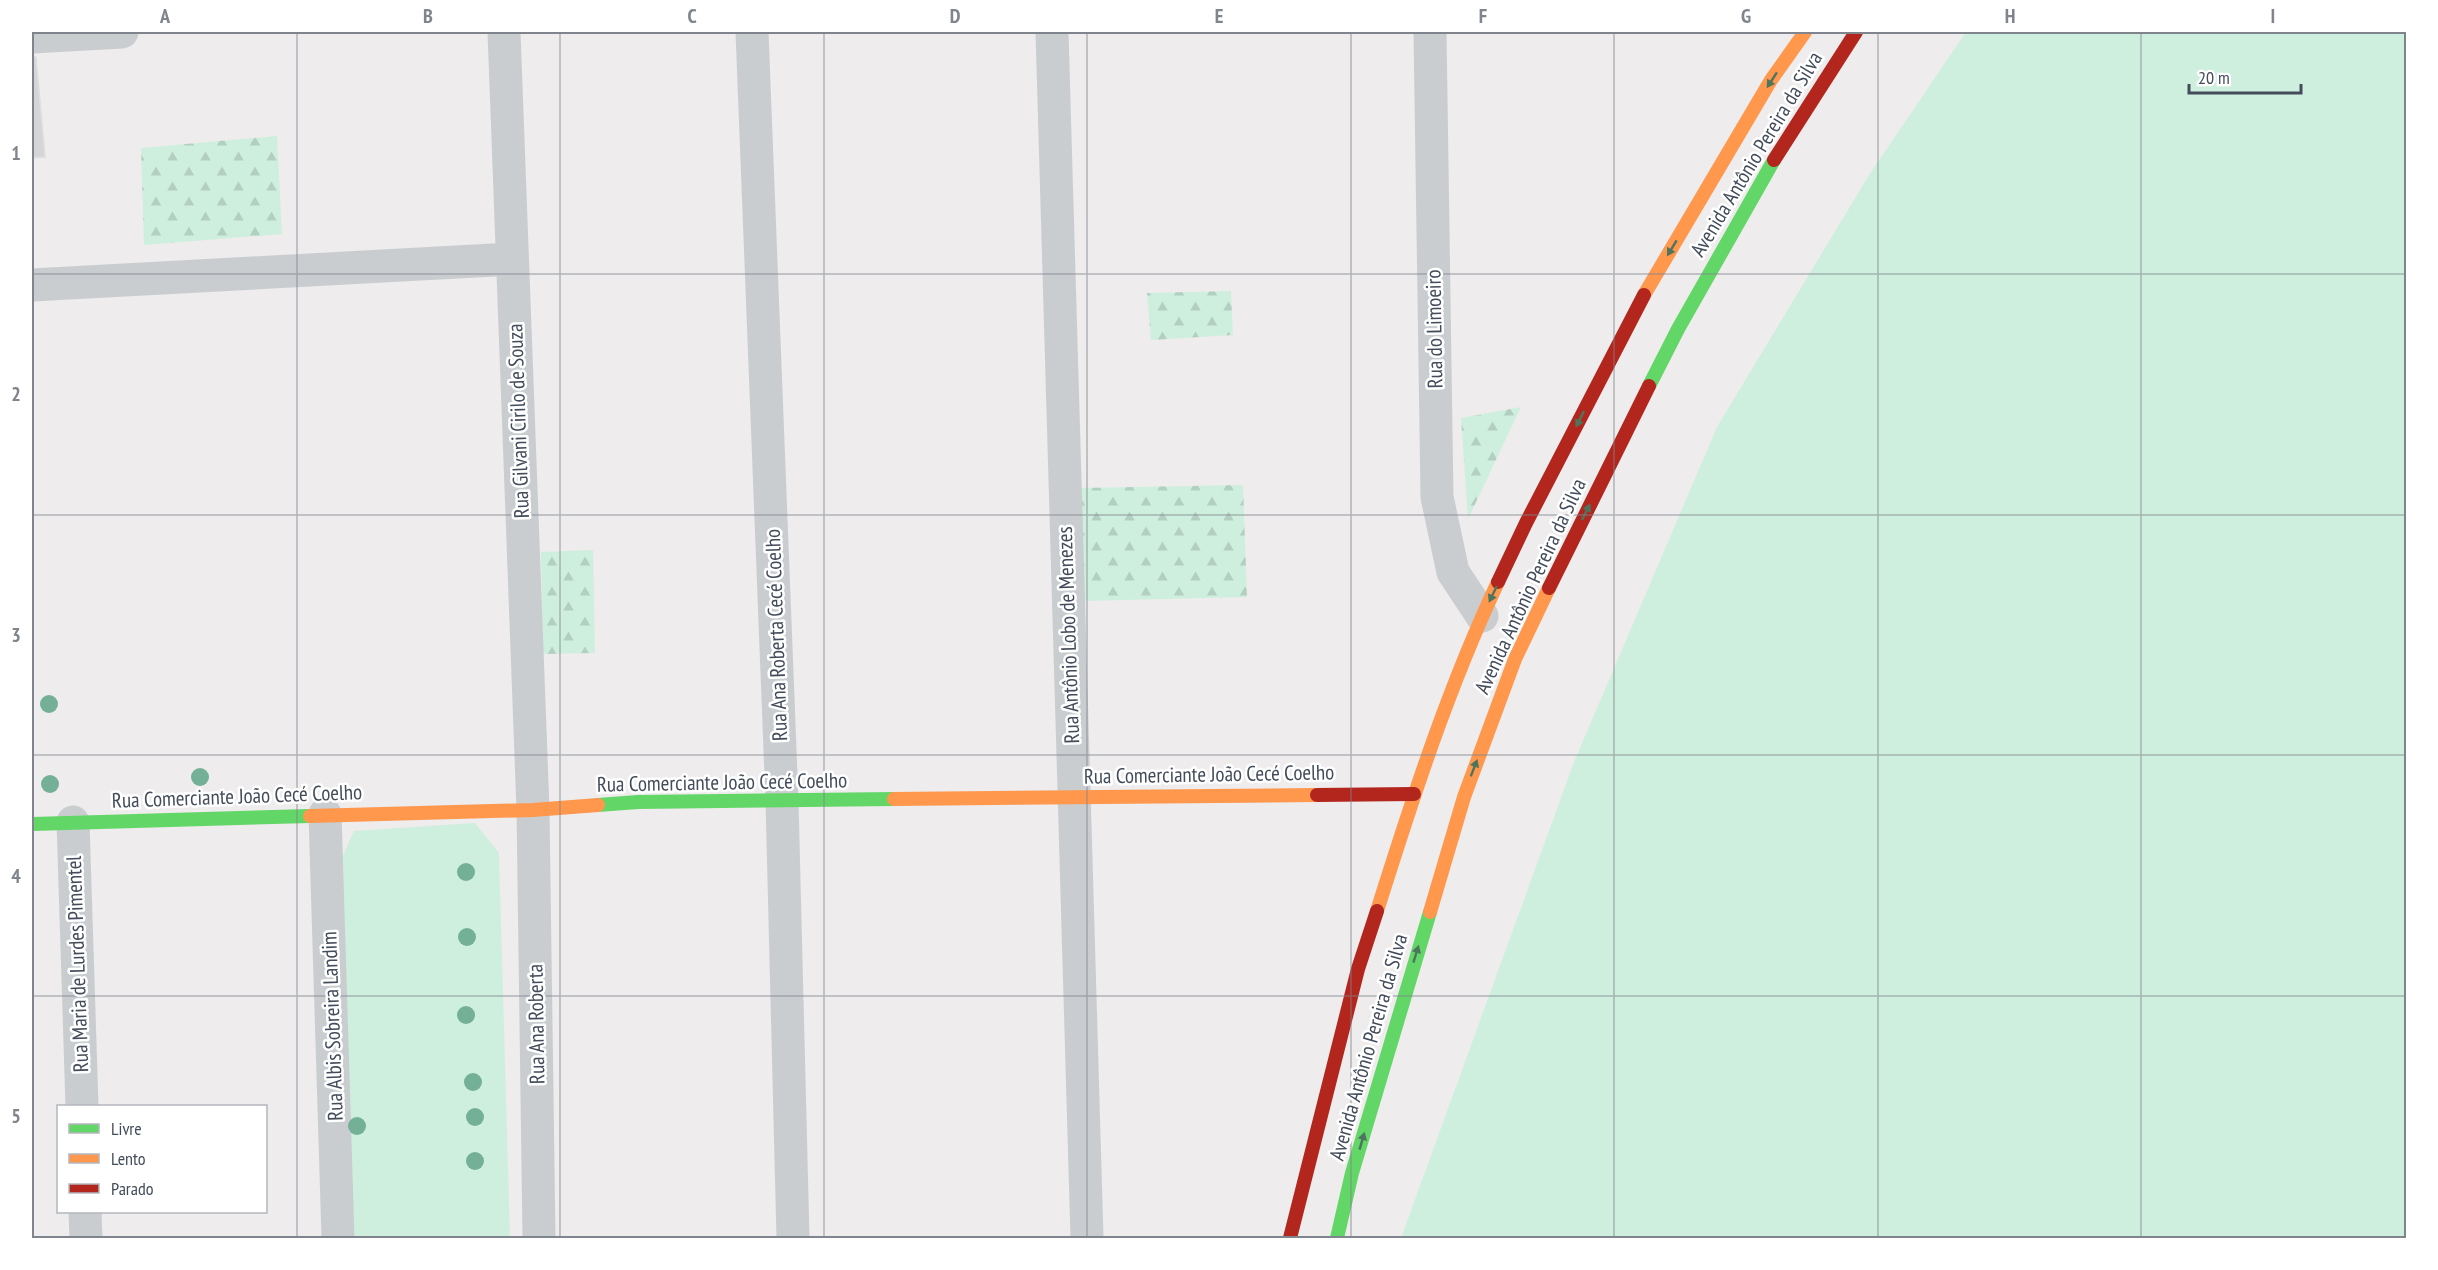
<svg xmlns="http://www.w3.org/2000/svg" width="2438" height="1270" font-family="'PT Sans Narrow',sans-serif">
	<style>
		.green { fill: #cfefde }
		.forest { fill: url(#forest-firs) }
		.building { fill: #d5d4d7; stroke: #dfdedf; stroke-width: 1.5 }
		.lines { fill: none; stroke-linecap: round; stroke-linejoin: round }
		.street { stroke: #cacdd0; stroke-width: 33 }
		.fast { stroke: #63d668; stroke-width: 14 }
		.slow { stroke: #ff974d; stroke-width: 14 }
		.jam { stroke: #b3261e; stroke-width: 14 }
		.tree { fill: #74b098 }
		.oneway { fill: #4d755e }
		.grid { fill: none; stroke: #7f848d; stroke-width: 1.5; stroke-opacity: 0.55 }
		.labels { text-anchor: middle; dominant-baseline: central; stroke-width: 5; stroke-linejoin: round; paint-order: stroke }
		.street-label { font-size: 21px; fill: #434c5a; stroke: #fff }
		.neatline { fill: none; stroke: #7f848d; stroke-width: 2 }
		.grid-label { font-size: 20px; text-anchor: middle; font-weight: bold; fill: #7f848d }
	</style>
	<defs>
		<pattern id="forest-firs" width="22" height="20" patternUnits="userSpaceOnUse" patternTransform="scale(1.5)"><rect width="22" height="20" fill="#cfefde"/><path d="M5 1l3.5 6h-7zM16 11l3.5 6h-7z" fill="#b3cfc1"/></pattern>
	</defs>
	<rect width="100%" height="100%" fill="#eeecec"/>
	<path class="green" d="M1966,32H2406V1238H1401L1574,762L1717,427L1869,175Z
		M475,823L499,853L510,1238H353L332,879L354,831Z"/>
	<path class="forest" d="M277,136L282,234L144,245L141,148Z
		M1231,291L1233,335L1151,340L1147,293Z
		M1521,407L1468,519L1461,418Z
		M1243,485L1247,597L1083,601L1080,488Z
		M593,550L595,653L543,654L541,552Z"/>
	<path class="building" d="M32,57H36L45,157L32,158Z"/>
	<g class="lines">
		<path class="street" d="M504,32L533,810L539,1238
			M752,32L782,801L793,1238
			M1052,32L1087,1238
			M1430,32L1437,497L1453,572L1482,616
			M32,37L122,32
			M32,285L512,259
			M325,814L338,1238
			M73,822L82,1106
			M85,1212L86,1238"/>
		<path class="fast" d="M1649,386L1678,329L1774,160
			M598,805L638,802L894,799
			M32,824L310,816
			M1337,1238L1352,1173L1430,912"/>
		<path class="slow" d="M1644,295L1771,80L1805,32
			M894,799L1317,795
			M310,816L533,810L598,805
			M1377,911C1412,800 1448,688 1498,582
			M1430,912L1464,797L1515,659L1549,588"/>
		<path class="jam" d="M1774,160L1856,32
			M1498,582L1526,523L1644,295
			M1549,588L1649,386
			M1317,795L1414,794
			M1290,1238L1358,969L1377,911"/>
	</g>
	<g class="tree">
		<circle cx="49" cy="704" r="9"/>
		<circle cx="200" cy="777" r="9"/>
		<circle cx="50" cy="784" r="9"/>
		<circle cx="466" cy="872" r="9"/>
		<circle cx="467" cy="937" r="9"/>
		<circle cx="466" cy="1015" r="9"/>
		<circle cx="473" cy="1082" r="9"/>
		<circle cx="475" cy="1117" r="9"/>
		<circle cx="357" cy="1126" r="9"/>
		<circle cx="475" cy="1161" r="9"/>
	</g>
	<defs><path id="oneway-solid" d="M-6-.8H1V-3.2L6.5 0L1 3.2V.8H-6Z" transform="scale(1.5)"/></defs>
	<g class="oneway">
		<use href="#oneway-solid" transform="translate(1772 80) rotate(123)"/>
		<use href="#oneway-solid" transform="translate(1672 248) rotate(121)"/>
		<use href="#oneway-solid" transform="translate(1580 419) rotate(117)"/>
		<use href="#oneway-solid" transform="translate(1586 512) rotate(-63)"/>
		<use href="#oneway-solid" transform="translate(1493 594) rotate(116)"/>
		<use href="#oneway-solid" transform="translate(1474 768) rotate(-69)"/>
		<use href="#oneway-solid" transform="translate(1416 954) rotate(-73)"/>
		<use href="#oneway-solid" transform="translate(1362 1141) rotate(-74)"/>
	</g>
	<path class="grid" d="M297,32V1238M560,32V1238M824,32V1238M1087,32V1238M1351,32V1238M1614,32V1238M1878,32V1238M2141,32V1238M32,274H2406M32,515H2406M32,755H2406M32,996H2406"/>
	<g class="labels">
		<g class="street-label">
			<text transform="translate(1756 154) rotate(-59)">Avenida Antônio Pereira da Silva</text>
			<text transform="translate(1434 329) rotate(-91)">Rua do Limoeiro</text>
			<text transform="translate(518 421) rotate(-92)">Rua Gilvani Cirilo de Souza</text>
			<text transform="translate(1530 586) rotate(-65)">Avenida Antônio Pereira da Silva</text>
			<text transform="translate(776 635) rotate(-92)">Rua Ana Roberta Cecé Coelho</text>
			<text transform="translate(1068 635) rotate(-92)">Rua Antônio Lobo de Menezes</text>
			<text transform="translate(1209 774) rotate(-1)">Rua Comerciante João Cecé Coelho</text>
			<text transform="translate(722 782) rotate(-1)">Rua Comerciante João Cecé Coelho</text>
			<text transform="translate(237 796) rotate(-2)">Rua Comerciante João Cecé Coelho</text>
			<text transform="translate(77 964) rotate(-92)">Rua Maria de Lurdes Pimentel</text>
			<text transform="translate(536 1024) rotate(-91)">Rua Ana Roberta</text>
			<text transform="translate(332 1026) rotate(-92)">Rua Albis Sobreira Landim</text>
			<text transform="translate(1368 1047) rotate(-74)">Avenida Antônio Pereira da Silva</text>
		</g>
	</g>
	<rect width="2438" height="1270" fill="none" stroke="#ffffff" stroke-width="66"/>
	<rect x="57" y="1105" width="210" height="108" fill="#ffffff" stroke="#b4b7bd" stroke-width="1.5"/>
	<rect x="69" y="1124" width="30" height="9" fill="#63d668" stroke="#b4b7bd" stroke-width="1.5"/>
	<text x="111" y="1135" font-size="18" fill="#434c5a">Livre</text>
	<rect x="69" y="1154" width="30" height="9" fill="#ff974d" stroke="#b4b7bd" stroke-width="1.5"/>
	<text x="111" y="1165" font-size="18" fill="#434c5a">Lento</text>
	<rect x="69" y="1184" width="30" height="9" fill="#b3261e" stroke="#b4b7bd" stroke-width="1.5"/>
	<text x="111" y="1195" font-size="18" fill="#434c5a">Parado</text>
	<path d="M2189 84v9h112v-9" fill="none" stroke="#434c5a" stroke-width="3"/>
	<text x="2198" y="84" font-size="18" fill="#434c5a" stroke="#ffffff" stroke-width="4.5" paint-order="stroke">20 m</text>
	<rect x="33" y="33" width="2372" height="1204" class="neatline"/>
	<g class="grid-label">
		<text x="165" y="23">A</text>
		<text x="428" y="23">B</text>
		<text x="692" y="23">C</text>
		<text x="955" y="23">D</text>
		<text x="1219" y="23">E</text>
		<text x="1483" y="23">F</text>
		<text x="1746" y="23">G</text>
		<text x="2010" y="23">H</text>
		<text x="2273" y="23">I</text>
		<text x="16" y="160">1</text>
		<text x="16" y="401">2</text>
		<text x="16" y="642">3</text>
		<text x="16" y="883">4</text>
		<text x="16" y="1123">5</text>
	</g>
</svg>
